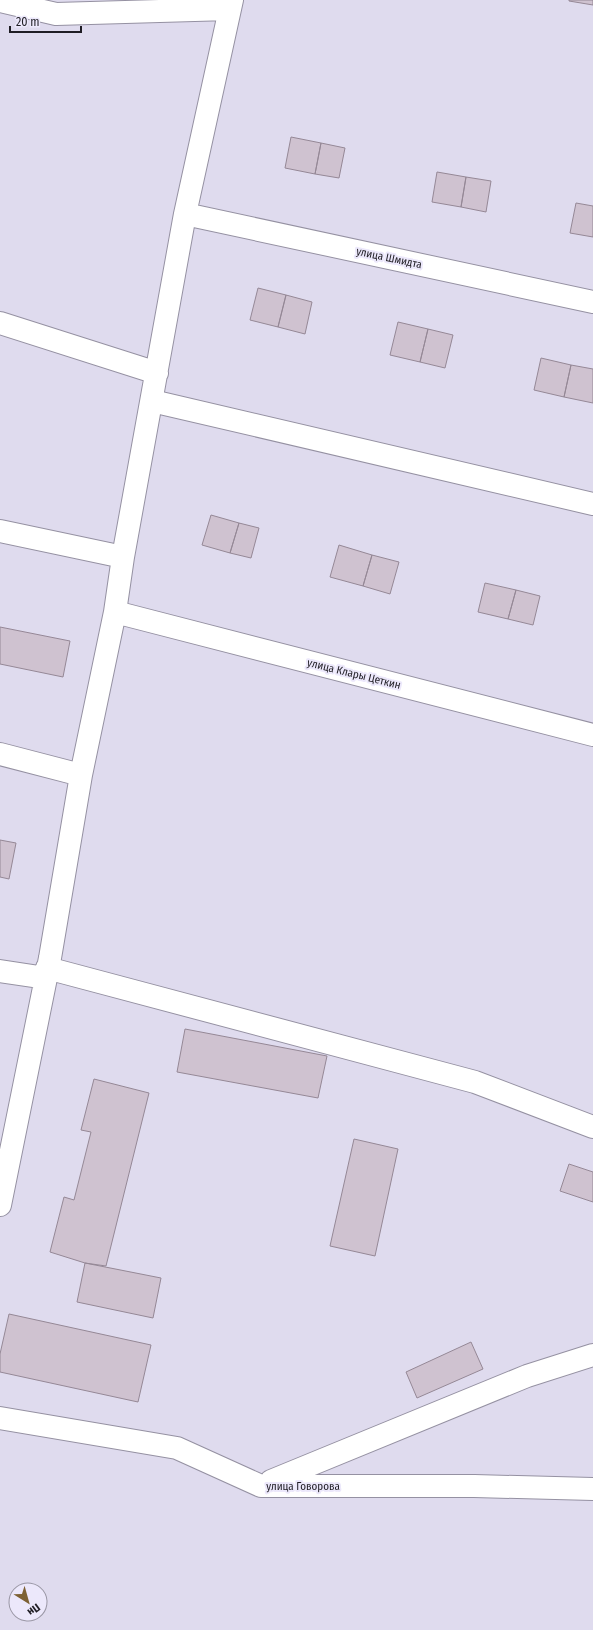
<svg xmlns="http://www.w3.org/2000/svg" width="593" height="1630" font-family="'Fira Sans Condensed',sans-serif">
	<style>
		.building { fill: #cfc2d0; stroke: #958896 }
		.lines { fill: none; stroke-linecap: round; stroke-linejoin: round }
		.minor-casing { stroke: #9591a2; stroke-width: 24 }
		.minor { stroke: #fff; stroke-width: 22 }
		.labels { text-anchor: middle; dominant-baseline: central; stroke-width: 4; stroke-linejoin: round; paint-order: stroke }
		.street-label { font-size: 11px; fill: #1f1d24; stroke: #ece8fb }
	</style>
	<rect width="100%" height="100%" fill="#dfdbee"/>
	<path class="building" d="M569,0H593V5L569,1Z
		M291,137L321,143L315,174L285,168Z
		M321,143L345,148L339,178L315,174Z
		M437,172L466,177L461,207L432,202Z
		M466,177L491,181L486,212L461,207Z
		M576,203L593,206V237L570,233Z
		M258,288L286,295L278,327L250,320Z
		M286,295L312,302L305,334L278,327Z
		M398,322L428,329L420,362L390,355Z
		M428,329L453,335L445,368L420,362Z
		M541,358L571,365L564,397L534,390Z
		M571,365L593,369V403L564,397Z
		M211,515L239,523L230,553L202,545Z
		M239,523L259,528L251,558L230,553Z
		M339,545L372,555L363,586L330,577Z
		M372,555L399,562L390,594L363,586Z
		M485,583L516,590L508,619L478,612Z
		M516,590L540,596L533,625L508,619Z
		M0,627L70,641L63,677L0,664Z
		M0,840L16,843L9,879L0,877Z
		M185,1029L327,1056L318,1098L177,1072Z
		M94,1079L149,1093L106,1266L85,1263L50,1252L64,1197L74,1200L91,1132L81,1130Z
		M354,1139L398,1149L375,1256L330,1246Z
		M569,1164L593,1172V1202L560,1191Z
		M85,1263L161,1278L153,1318L77,1302Z
		M9,1314L151,1345L138,1402L0,1372V1354Z
		M471,1342L483,1369L417,1398L406,1372Z"/>
	<g class="lines">
		<g class="minor-casing">
			<path id="minor" d="M0,1L56,14L229,9
				M185,214L593,302
				M0,323L157,373
				M152,401L593,504
				M0,531L123,557
				M115,612L593,735
				M0,754L81,775
				M47,968L475,1082L593,1127
				M0,971L46,978
				M0,1205L50,958L81,775L115,612L123,557L185,214L232,0
				M0,1418L177,1448L261,1486H474L593,1489
				M271,1481L527,1376L593,1355"/>
		</g>
		<use href="#minor" class="minor"/>
	</g>
	<g class="labels">
		<g class="street-label">
			<text transform="translate(389 258) rotate(12)">улица Шмидта</text>
			<text transform="translate(354 674) rotate(14)">улица Клары Цеткин</text>
			<text x="303" y="1486">улица Говорова</text>
		</g>
	</g>
	<g transform="translate(28 1602) rotate(143)"><circle r="19" fill="#ece8fb" stroke="#9a97a5"/>
	<path d="M0-3L7 15L0 10L-7 15Z" fill="#7d6134"/>
	<text y="-6" font-size="11" font-weight="bold" text-anchor="middle" fill="#1f1d24">Пн</text>
	</g>
	<path d="M10 26v6h71v-6" fill="none" stroke="#1f1d24" stroke-width="2"/>
	<text x="16" y="26" font-size="12" fill="#1f1d24" stroke="#ece8fb" stroke-width="3" paint-order="stroke">20 m</text>
</svg>
